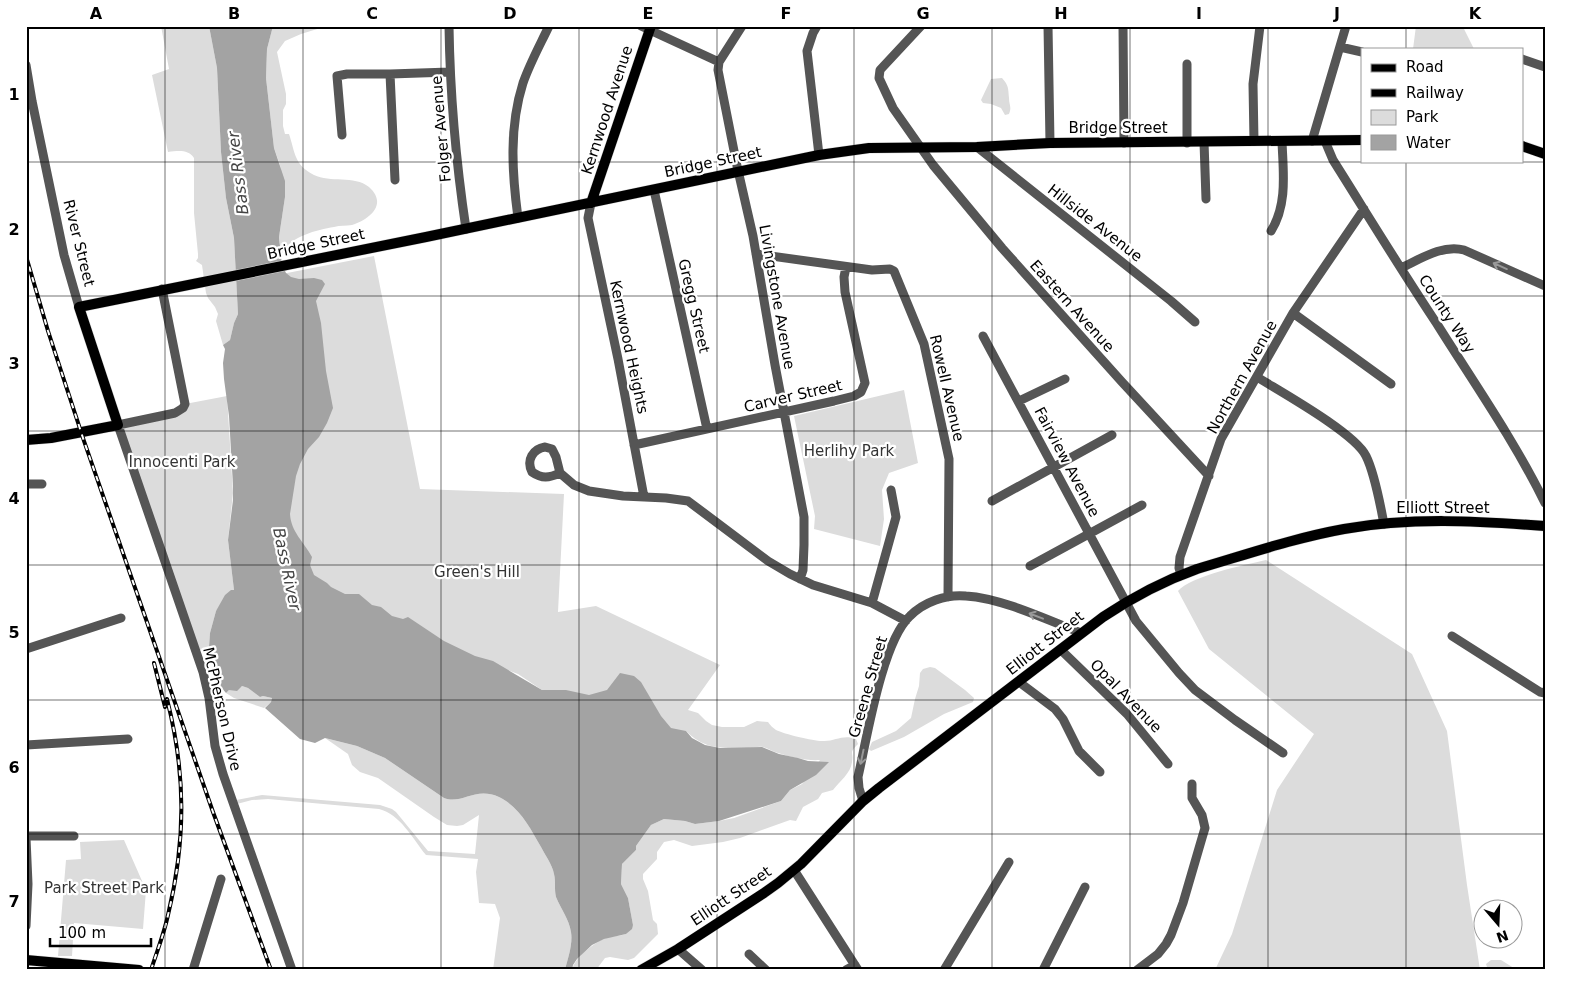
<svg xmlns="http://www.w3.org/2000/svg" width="1571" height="996" font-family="'DejaVu Sans',sans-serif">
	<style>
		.green { fill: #dcdcdc }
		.water { fill: #a3a3a3 }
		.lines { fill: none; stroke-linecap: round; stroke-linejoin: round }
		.major-casing { stroke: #dbdbdb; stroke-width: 11 }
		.minor { stroke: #555; stroke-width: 9 }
		.major { stroke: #000; stroke-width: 10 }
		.rail-casing { stroke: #000; stroke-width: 4 }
		.rail { stroke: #fff; stroke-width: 2; stroke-dasharray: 5.5; stroke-linecap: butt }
		.oneway { stroke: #999 }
		.grid { fill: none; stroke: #000; stroke-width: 1; stroke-opacity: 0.55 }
		.labels { text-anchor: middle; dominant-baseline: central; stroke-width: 4.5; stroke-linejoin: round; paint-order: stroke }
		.street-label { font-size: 15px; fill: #000; stroke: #fff }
		.park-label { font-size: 15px; fill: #333; stroke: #fff }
		.water-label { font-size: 16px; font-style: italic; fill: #444; stroke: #fff }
		.neatline { fill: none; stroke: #000; stroke-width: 2 }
		.grid-label { font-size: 16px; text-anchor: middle; font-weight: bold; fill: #000 }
	</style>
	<rect width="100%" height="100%" fill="#fff"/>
	<path class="green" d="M161,26H209L217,68L221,152L226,198L234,238L238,314L234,323L230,340L223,345L216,321L218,314L215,307L208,298L206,293L202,265L196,261L198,258V254L194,213V158C188,149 178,151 168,152L152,75L169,69Z
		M273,26H327L301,34L285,41L277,52L286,94V104L283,110V126L285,134H289C295,152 294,165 314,175C330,183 354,175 369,187C388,204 370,219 352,225C346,226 340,225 334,227C317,230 290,236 282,254L279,237L285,197L280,165L274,148L266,78L267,49Z
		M1416,26H1464V29L1474,49H1413Z
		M1002,78C1009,86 1008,88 1009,98C1009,105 1012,107 1009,114L1005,115L1001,108L991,104L983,103L981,100L991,79Z
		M374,256L420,489L564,494L558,612L596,606L720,665L688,710L698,713L706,721L712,725L722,727H744L757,721L768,722C770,725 773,728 776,730C784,734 813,741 822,741C835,742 842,734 856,739L858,744C848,754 854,751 852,762C851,773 839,782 833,790L822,793L818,799L803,807L796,821L790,820L740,838L723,842L692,846L674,840L664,842L657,852V859L643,874V879L648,891L653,920L657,924L658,934L634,958L628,960L610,957L605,958L596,970H572C574,958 595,942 606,938C612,936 620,936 626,934C628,932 631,927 633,925L628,898L621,884L622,864L636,850V846L651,825L664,819L685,821L695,824L719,821L734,818L781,801L790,790L802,784L820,760C806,761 791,757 778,753C773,752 768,748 763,747C758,746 753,748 748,748C722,748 705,750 686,731L671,734L558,690H542L518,674L391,625L313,583L284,519L282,274Z
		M904,390L918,463L889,473L882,490L884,519L880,546L814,529L815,516L794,416Z
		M227,396L233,493L228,540L234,590L216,611L210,633L209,647L196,651L118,425L175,413L185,404Z
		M1266,560L1412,654L1447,731L1467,885L1480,970H1215L1232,934L1277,790L1314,734L1209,649L1178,591C1191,576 1244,565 1266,560Z
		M930,667L935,668L965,690L974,698L973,702L944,714L904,737L871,751L869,749L872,742L896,731L911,718L915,699L919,686L920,673L923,669Z
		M242,686L248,688L260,697L263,696L272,698L271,702L264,708L234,698L226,693L229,690L238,689Z
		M325,738L357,746L385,758L444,798C462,805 475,786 499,797C520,807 530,828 541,847C545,855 552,864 554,874C556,882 554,889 556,897C561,909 569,919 571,932C573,944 568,958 565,970H493L500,918L495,904L479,903L476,872L478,859L426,855C413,839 400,814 379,809L268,799L252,800L233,805L231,801L262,795L380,805L392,809L396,812L428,851L475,854L479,815L463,825L457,826L447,825L434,817L378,778L360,772L352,765L348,754Z
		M124,840L146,890L143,929L74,923L72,956H58L66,860L81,859L80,842Z
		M1491,960H1501L1517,970H1488L1486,964Z"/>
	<path class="water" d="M209,26H273L267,49L266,78L274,148L285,181V197L279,237L282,265L286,273L291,277L299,279L314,278L322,280L325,284L316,301L321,323L326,371L333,408L327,423L319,437L308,449L300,464L296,476L290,514C291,532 304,542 312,557L310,565L314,575L327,583L331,587L345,594H359L372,605L381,607L392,616L403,619L408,617L444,641L475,656L493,661L542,690H566L589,695L607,690L620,673L634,676L641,682L661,716L671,728L686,731L692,738L705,745L720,748L762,747L779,754L798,758L808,761L829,762L816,775L790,790L781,801L719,821L695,824L685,821L664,819L651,825L636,846V850L622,864L621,884L628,898L633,925L632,929L626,934L604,939L592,945L577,959L573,965L572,970H565C568,958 573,944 571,932C569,919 561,909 556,897C554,889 556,882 554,874C552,864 545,855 541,847C530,828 520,807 499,797C475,786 462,805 444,798L385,758L357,746L325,738L315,743L300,739L265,708L271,702L272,698L263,696L260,697L248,688L242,686L237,691L229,690L226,693L221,687L215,670L209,647L210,633L216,611L225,595L231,590H234L228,540L233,500V486L229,416L224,379L223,363L225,349L223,345L230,340L234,323L238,314L234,238L226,198L221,152L217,68Z"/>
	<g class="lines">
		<g class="major-casing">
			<path id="major" d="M1522,146L1545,154
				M591,203L651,26
				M26,440L51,438L118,425L79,307L426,237L819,155L869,148L977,147L1050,143L1362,140
				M26,960L139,970
				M641,970L678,949L764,893L778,883L801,864L863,801L879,788L1103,617C1133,597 1163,581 1197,569C1245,555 1294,538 1344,529C1411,517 1477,521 1545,526"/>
		</g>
		<path class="minor" d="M449,26C450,94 456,162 466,229
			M641,26L719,62
			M742,26L719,62L718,70L737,166L753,236L775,365L804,517V545L803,570L800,579
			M817,26L813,33L807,51L819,155
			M921,26L880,70L879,78L893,108L933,165L1002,248L1122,382L1209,476
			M1048,26L1050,143
			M1123,26L1124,143
			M1340,47L1362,52
			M1522,59L1545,67
			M26,65L32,101L64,255L79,307
			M390,74L395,180
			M342,135L337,76L347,74H390L450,72
			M1254,141L1253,84L1260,26
			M1312,141L1346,26
			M1325,141L1333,160C1367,214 1401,270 1437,324C1474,383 1514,440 1545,503
			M1204,142L1206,199
			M1187,143V64
			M977,147L1171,301L1195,322
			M654,190L707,429
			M591,203L588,218L618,359L644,497
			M518,218C512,173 509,127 523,83C530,63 540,45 549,26
			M1271,231C1288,204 1283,171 1282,141
			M756,254L872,270L890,269L894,271L924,344L949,459L948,597
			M1401,268C1420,259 1443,244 1464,250L1545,286
			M162,289L185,404L183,408L175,413L118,425L203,672L209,698L215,746L223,774L292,970
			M1293,313L1391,384
			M983,336L1136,621L1179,673L1195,690L1235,720L1283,753
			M1257,377C1281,392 1355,433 1366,456C1375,474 1380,504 1384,524
			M1019,401L1065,379
			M634,445L834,401L854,396L861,392L865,383L845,292L844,277L846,267
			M545,447L552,449L556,457L560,473C549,478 542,479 532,472C526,460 533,449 545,447Z
			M560,473L574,485L589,491L623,496L666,498L688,501L768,561L790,574L813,585L872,603L906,621
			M26,484H42
			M992,501L1112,435
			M1030,566L1142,505
			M1181,575L1179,568L1180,557L1221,439L1293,313L1364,209
			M872,603L896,517L891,490
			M1452,636L1540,692L1545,693
			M26,649L121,618
			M1061,650L1127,714L1168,764
			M1019,682L1055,709L1063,719L1079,751L1100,772
			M26,745L128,739
			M863,801L859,788L858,777C867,738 882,642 910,616C924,602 946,594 966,596C1001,598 1048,620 1081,633
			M26,836H74
			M26,838L28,884L26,926
			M794,870L858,970
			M678,949L702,970
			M749,954L766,970
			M193,970L221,879
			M846,970L855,965
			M944,970L1009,862
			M1043,970L1085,887
			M1137,970L1158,954L1166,944L1171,935L1183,903L1202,838L1205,828L1202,815L1192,798V784"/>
		<use href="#major" class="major"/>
		<g class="rail-casing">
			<path id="rail" d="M26,256L48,331L84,441L213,812L271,970
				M154,663L165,707
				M151,970C157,951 164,934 168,915C186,840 186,774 167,699"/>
		</g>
		<use href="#rail" class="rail"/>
	</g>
	<defs><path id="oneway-shaft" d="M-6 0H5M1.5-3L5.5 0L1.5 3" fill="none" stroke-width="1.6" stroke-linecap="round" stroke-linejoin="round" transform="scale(1.25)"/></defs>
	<g class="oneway">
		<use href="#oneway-shaft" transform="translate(1500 266) rotate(-156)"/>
		<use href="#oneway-shaft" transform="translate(1036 616) rotate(-159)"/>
		<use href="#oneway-shaft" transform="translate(862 757) rotate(102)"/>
	</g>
	<path class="grid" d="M165,26V970M303,26V970M441,26V970M579,26V970M717,26V970M854,26V970M992,26V970M1130,26V970M1268,26V970M1406,26V49M1406,161V970M26,162H1545M26,296H1545M26,431H1545M26,565H1545M26,700H1545M26,834H1545"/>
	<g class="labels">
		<g class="street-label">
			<text transform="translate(607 110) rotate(-72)">Kernwood Avenue</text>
			<text x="1118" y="128">Bridge Street</text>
			<text transform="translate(441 129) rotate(-95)">Folger Avenue</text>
			<text transform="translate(713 162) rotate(-12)">Bridge Street</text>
			<text transform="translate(1095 223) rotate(38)">Hillside Avenue</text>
			<text transform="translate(79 243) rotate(76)">River Street</text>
			<text transform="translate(316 244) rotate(-12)">Bridge Street</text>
			<text transform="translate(777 297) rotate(80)">Livingstone Avenue</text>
			<text transform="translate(694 306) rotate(77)">Gregg Street</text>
			<text transform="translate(1072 306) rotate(48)">Eastern Avenue</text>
			<text transform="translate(1447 314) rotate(57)">County Way</text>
			<text transform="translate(629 347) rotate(78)">Kernwood Heights</text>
			<text transform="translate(1242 377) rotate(-61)">Northern Avenue</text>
			<text transform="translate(947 388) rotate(77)">Rowell Avenue</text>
			<text transform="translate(793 396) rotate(-13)">Carver Street</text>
			<text transform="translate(1067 462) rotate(62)">Fairview Avenue</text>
			<text x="1443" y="508">Elliott Street</text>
			<text transform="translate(1045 643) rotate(-38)">Elliott Street</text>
			<text transform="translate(868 687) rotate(-74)">Greene Street</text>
			<text transform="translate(1126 696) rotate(46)">Opal Avenue</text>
			<text transform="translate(222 709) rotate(77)">McPherson Drive</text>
			<text transform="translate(731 896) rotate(-34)">Elliott Street</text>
		</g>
		<g class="park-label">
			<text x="849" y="451">Herlihy Park</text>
			<text x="182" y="462">Innocenti Park</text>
			<text x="477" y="572">Green's Hill</text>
			<text x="104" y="888">Park Street Park</text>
		</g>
		<g class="water-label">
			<text transform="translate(238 173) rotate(-97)">Bass River</text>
			<text transform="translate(287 569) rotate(78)">Bass River</text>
		</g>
	</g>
	<rect width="1571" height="996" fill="none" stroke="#ffffff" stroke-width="55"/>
	<rect x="1361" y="48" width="162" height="115" fill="#ffffff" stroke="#999999"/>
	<rect x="1371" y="64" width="25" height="8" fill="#000000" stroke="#999999"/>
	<text x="1406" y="72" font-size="15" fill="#000000">Road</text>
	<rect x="1371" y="89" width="25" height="8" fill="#000000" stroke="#999999"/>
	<text x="1406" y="98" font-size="15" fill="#000000">Railway</text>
	<rect x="1371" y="110" width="25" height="15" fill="#dcdcdc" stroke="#999999"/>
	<text x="1406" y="122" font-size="15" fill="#000000">Park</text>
	<rect x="1371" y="135" width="25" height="15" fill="#a3a3a3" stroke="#999999"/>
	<text x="1406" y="148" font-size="15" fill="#000000">Water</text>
	<g transform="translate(1498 924) rotate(161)"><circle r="24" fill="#ffffff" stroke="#999999"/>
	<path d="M0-4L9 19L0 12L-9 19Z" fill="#000000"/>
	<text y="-8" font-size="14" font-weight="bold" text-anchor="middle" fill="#000000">N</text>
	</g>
	<path d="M50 938v8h101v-8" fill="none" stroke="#000000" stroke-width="2.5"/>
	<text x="58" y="938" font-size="15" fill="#000000" stroke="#ffffff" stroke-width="4" paint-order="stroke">100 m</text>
	<rect x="28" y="28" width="1516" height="940" class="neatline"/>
	<g class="grid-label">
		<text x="96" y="19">A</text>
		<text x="234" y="19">B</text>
		<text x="372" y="19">C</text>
		<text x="510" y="19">D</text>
		<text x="648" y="19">E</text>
		<text x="786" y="19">F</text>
		<text x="923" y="19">G</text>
		<text x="1061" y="19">H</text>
		<text x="1199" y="19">I</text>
		<text x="1337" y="19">J</text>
		<text x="1475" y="19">K</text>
		<text x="14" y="100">1</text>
		<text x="14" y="235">2</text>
		<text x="14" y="369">3</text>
		<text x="14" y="504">4</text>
		<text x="14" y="638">5</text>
		<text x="14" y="773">6</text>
		<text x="14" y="907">7</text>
	</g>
</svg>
